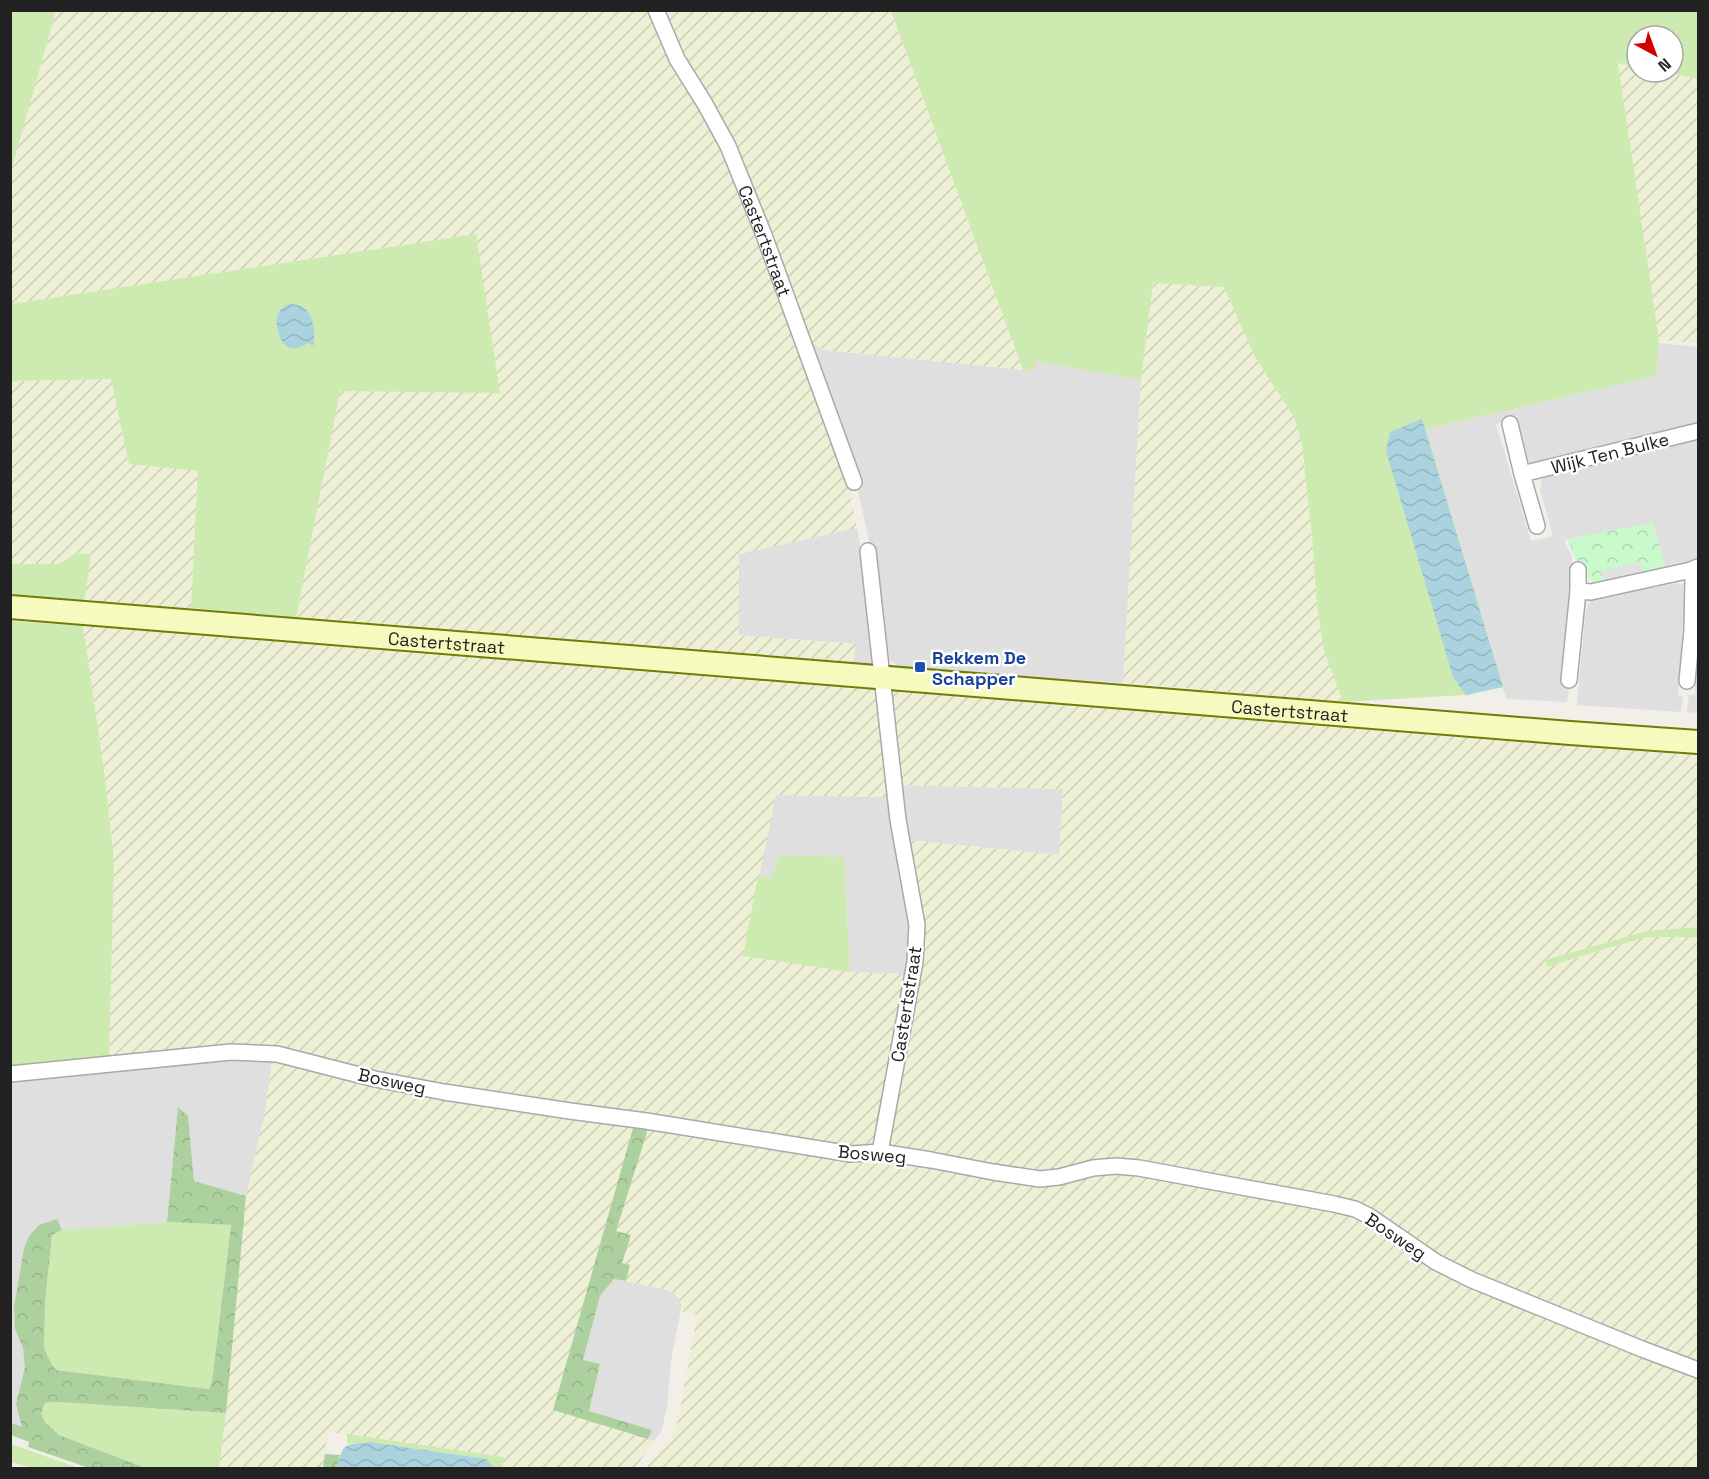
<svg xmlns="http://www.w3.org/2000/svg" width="1709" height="1479" font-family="'Space Grotesk',sans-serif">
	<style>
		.residential { fill: #e0dfdf }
		.farmland { fill: url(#farmland-furrows) }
		.grass { fill: #cdebb0 }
		.forest { fill: url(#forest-crowns) }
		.park { fill: url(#park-crowns) }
		.parking { fill: #e2e2e2 }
		.water { fill: url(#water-waves) }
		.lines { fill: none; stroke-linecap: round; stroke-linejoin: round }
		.minor-casing { stroke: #a9a9a9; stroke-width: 18 }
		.secondary-casing { stroke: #707d05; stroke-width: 26 }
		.minor { stroke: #fff; stroke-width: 15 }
		.secondary { stroke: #f7fabf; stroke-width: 22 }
		.transit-dot { fill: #1a4fb4; stroke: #fff; stroke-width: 2 }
		.labels { text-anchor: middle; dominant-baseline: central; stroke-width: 5; stroke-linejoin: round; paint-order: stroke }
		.street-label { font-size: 18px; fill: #222; stroke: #fff }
		.transit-label { font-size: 18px; font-weight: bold; fill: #164399; stroke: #fff; text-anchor: start }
	</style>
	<defs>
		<pattern id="farmland-furrows" width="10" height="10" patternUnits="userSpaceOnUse" patternTransform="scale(1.5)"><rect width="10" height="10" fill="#eef0d5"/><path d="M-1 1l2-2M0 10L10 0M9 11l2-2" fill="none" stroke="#ccceb7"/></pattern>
		<pattern id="forest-crowns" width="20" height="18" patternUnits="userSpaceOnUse" patternTransform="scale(1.5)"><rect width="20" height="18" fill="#add19e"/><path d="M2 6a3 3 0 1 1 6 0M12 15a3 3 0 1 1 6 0" fill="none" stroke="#95b388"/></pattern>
		<pattern id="park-crowns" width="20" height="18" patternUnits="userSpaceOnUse" patternTransform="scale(1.5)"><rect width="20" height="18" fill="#c8facc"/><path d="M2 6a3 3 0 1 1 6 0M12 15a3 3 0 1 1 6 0" fill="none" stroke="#acd6af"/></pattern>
		<pattern id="water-waves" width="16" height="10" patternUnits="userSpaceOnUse" patternTransform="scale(1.5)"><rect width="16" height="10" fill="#aad3df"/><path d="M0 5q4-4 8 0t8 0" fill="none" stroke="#92b5bf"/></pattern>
	</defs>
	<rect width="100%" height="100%" fill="#f2efe9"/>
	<path class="residential" d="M810,342L825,350L1033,371L1036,360L1141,380L1123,683L902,669L890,660L871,550L855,477Z
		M1658,343L1698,347V426L1535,464L1528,462L1523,457L1514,421L1496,424L1531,541L1553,536L1540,490L1542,479L1548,473L1698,438V559L1665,567L1653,523L1564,540L1572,557L1562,687L1569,688L1567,702L1507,699L1426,429L1656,376Z
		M857,528L873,614L874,665L853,662L855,644L739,635V554Z
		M1676,583L1684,585L1685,593L1678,695L1683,696L1681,712L1577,705L1586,609L1590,601Z
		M1698,645V713L1687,712L1689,695L1695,694L1696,646Z
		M898,785L1063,789L1060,855L908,840Z
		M776,795L889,797L909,914L906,974L850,972L844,857L772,878L758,876Z
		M245,1060L272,1061L265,1112L246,1196L194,1181L188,1116L178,1107L167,1222L62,1230L57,1220L24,1248L14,1307L15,1329L23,1348L25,1357V1367L22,1384V1427L10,1423V1079L175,1066L211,1062Z
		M614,1279L663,1289L675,1293L682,1304L671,1361L667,1408L661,1432L654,1441L648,1439L651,1430L589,1411L600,1364L583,1360L600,1296Z"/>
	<path class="farmland" d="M56,11H651L723,146L847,477L857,528L739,554V635L856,644L853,662L296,618L340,391L476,234L11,304V171Z
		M661,11H891L1023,370L825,350L810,342Z
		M1617,63L1637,67V72H1664L1698,79V343L1659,340Z
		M1153,283L1224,287L1255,357L1294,417L1302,444L1312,536L1317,607L1324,650L1343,702L1123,683L1141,380Z
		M111,379L129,464L198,471L191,608L84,603L90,554L76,553L59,564H11L10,381Z
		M83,626L215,634L871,688L879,693L889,797L776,795L743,956L850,972L906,974L877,1133L872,1143L858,1148L428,1085L282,1048L109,1058L114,861L105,777Z
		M890,691L1698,756V927L1647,931L1545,960L1547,967L1646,937H1698V1363L1452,1264L1378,1213L1356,1205L1142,1162L1036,1175L905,1153L893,1145L890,1130L920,960L908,840L1059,855L1063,789L898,785Z
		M272,1061L368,1085L425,1097L633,1128L554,1410L654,1441L635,1468H502L503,1457L328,1432L323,1468H219L246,1196L265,1112Z
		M648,1129L807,1155L900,1163L1004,1182L1047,1184L1086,1176L1111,1173H1130L1362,1218L1433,1271L1698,1377V1468H645L672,1435L678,1421L697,1315L681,1311V1304L675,1293L663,1289L626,1281L630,1266L621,1263L616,1231Z"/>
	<path class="grass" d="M11,10L56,11L11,171L10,11Z
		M891,11H1698V79L1664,72H1673V36H1637V67L1618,63L1659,340L1656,376L1426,429L1507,699L1502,687L1466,695L1343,702L1324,650L1317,607L1312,536L1302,444L1294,417L1255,357L1224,287L1153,283L1141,380L1036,361L1033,371L1023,370Z
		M476,234L500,393L340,391L296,618L191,608L198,471L129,464L111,379L11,381V304Z
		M76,553L91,554L84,603L11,596L10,564H59Z
		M10,621L83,626L105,777L114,861L109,1058L11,1067Z
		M779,855L844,857L850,972L743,956L758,876L772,878Z
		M1698,927V937H1646L1575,958L1547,967L1545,960L1647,931Z
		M167,1222L231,1225L212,1382L209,1389L56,1370L51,1363L44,1348L45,1303L52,1235L62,1230Z
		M58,1402L226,1413L219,1468H146L59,1435L45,1422L41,1413L45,1403Z
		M347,1434L504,1457L502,1468H495L486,1459L370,1442L347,1444Z
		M11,1444L76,1467L79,1468H32L11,1462Z"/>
	<path class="forest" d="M178,1107L188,1116L194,1181L246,1196L226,1413L58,1402L45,1403L41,1413L45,1422L59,1435L146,1468H89L28,1447L29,1442L11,1435V1423L22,1427L16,1404L25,1367L23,1348L15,1329L14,1307L24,1248L29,1236L39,1225L57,1219L62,1230L52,1235L45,1303L44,1348L51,1363L56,1370L209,1389L212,1382L231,1225L167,1222Z
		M633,1128L648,1129L616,1231L631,1235L622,1263L630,1265L626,1281L614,1279L600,1296L583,1360L600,1364L589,1411L652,1430L648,1439L553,1410Z
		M325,1454L340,1455L337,1468H323Z"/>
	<path class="park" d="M1653,523L1665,567L1643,573L1640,562L1601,572L1604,581L1596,584C1581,577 1574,553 1567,539Z"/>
	<path class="parking" d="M1641,562L1643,573L1605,583L1601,571Z"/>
	<path class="water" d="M290,304C307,304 313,316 314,331C314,337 315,341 313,346L309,343C304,345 297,350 290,348C279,345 274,322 278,313C281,308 285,306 290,304Z
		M1422,419L1503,687L1466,695L1453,677L1386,451L1390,432Z
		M370,1442L486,1459L495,1468H337C343,1442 344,1445 370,1442Z"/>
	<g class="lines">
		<g class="minor-casing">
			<g id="minor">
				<path id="s1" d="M656,10L677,59L705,104L728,146L764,235L854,482"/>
				<path d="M1510,424L1522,474"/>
				<path d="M1537,526L1522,474L1698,431"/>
				<path d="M868,551L898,820L917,925L915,962L880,1152"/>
				<path d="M1578,591L1591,592L1691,570"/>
				<path d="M1569,680L1578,591V570"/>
				<path d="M1687,681L1692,630L1693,580L1691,570L1698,567"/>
				<path d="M10,1074L231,1052L277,1054L375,1079L444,1092L570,1111L646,1121L851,1154L880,1152L931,1160L993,1172L1040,1179L1059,1177L1093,1168L1116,1166L1139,1168L1334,1204L1355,1209L1369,1216L1436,1262L1472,1280L1642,1349L1698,1370"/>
			</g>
		</g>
		<g class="secondary-casing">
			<g id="secondary">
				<path id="s2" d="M10,607L1570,733L1698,742"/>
			</g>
		</g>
		<use href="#minor" class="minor"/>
		<use href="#secondary" class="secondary"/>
	</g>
	<rect class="transit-dot" x="914" y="661" width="12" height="12" rx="3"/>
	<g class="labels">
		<g class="street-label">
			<text stroke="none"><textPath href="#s1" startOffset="256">Castertstraat</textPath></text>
			<text transform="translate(1610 453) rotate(-14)">Wijk Ten Bulke</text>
			<text stroke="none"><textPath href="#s2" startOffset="438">Castertstraat</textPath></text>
			<text stroke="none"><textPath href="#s2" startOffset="1284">Castertstraat</textPath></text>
			<text transform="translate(906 1004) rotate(-81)">Castertstraat</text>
			<text transform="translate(392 1081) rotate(12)">Bosweg</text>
			<text transform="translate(872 1154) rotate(5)">Bosweg</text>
			<text transform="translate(1396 1236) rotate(34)">Bosweg</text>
		</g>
		<g class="transit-label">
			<text x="932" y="657">Rekkem De<tspan x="932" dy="21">Schapper</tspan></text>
		</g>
	</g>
	<rect width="1709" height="1479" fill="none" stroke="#222222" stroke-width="24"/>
	<g transform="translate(1655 54) rotate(139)"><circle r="28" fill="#ffffff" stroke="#a7a7a7" stroke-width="1.5"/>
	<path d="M0-4.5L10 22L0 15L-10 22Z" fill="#d40000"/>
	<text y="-9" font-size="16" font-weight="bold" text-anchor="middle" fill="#222222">N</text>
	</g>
</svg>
